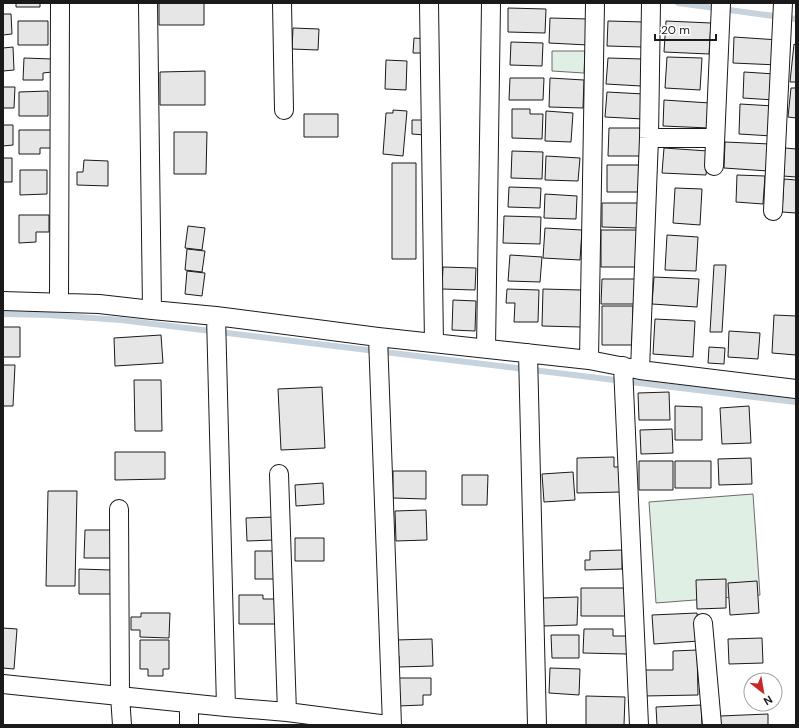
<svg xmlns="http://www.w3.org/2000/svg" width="799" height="728" font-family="'DM Sans',sans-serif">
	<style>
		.green { fill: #e0efe3; stroke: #6a6a6a }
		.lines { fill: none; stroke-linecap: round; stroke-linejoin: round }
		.stream { stroke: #c6d2dc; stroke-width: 6 }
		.building { fill: #e6e6e6; stroke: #1a1a1a }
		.minor-casing { stroke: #1a1a1a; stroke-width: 20 }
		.minor { stroke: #fff; stroke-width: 18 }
	</style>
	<rect width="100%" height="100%" fill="#fff"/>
	<path class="green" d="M552,51H585L584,73L552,71Z
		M753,494L760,595L656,603L649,502Z"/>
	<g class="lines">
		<path class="stream" d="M678,3L796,19
			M3,314L49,315L121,320L796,402"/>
	</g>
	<path class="building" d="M16,3H40V7H16Z
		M159,3H204V25H159Z
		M508,8L546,9L545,33L508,32Z
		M3,14H11L12,34L3,35Z
		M550,18L589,19L588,45L549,43Z
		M18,21H48V45H18Z
		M608,21L645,22L643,47L607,46Z
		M666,21L711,23L709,54L664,52Z
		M293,28L319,29L318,50L292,49Z
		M734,37L779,40L778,65L733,63Z
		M414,38L428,39V53H413Z
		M511,42L543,43L542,66L510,65Z
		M794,44L796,45V82H790Z
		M13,47L14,70L3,71V48Z
		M667,57L702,58L700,90L665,88Z
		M24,58L52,59V72L43,73V80H23Z
		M608,58L643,59L641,86L606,84Z
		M386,60L407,61L406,90L385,89Z
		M205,71V105H160V72Z
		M744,72L775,74L774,100L743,98Z
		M510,78H544L543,100H509Z
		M550,78L584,80L583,108L549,107Z
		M3,87H15L14,108H3Z
		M791,88H796V118L788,117Z
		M48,91V116H19V92Z
		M607,92L644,94L643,119L605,117Z
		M664,100L710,103L709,128L663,126Z
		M740,104L774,106L772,136L739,134Z
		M512,109H530V114H543L542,139L512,138Z
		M393,110L407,111L403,156L383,154L386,113H393Z
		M546,111L573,113L571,142L545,141Z
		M304,114H338V137H304Z
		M412,120H425V135L412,134Z
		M3,125H13V145L3,146Z
		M609,128H641L640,156H608Z
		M19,130H52V148H40V154H19Z
		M174,132H207L206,174H174Z
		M725,142L770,144L768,171L724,168Z
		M664,148L708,151L706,175L662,173Z
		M785,148L796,149V177L783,176Z
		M512,151L543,152L542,179L511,178Z
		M546,156L580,158L578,181L545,180Z
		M3,158H12V182H3Z
		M84,160L108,161V186L77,185V172H83Z
		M392,163H416V259H392Z
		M607,165H640V192H607Z
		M20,170H47V194L20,195Z
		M737,175L765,176L763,204L736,202Z
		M784,179L796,180V213L782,212Z
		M509,187L541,188L540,208L508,207Z
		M675,188L702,189L700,225L673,223Z
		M545,194L577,196L576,219L544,218Z
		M602,203H638V228L602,227Z
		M19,215H49V232H36V242L19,243Z
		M504,216L541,217L540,244L503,243Z
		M188,226L205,228L202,250L185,248Z
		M545,228L582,230L580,260L543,258Z
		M601,230H638V267H601Z
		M667,235L698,237L696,271L665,270Z
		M187,249L205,251L202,272L185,270Z
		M510,255L542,257L540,282L508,281Z
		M714,265H726L722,332H710Z
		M443,267L476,268L475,290L442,289Z
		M187,271L205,273L202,296L185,294Z
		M654,277L699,279L697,307L652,304Z
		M602,279H635V304H601Z
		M507,289L539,290L538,322H514L515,303H506Z
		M543,289L581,290V327L542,326Z
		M453,300L476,301L475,331L452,330Z
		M602,306H633L632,345H602Z
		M774,315L796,316V355L772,353Z
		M655,319L695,321L693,357L653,354Z
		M3,327H20V357H3Z
		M729,331L760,333L758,359L728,357Z
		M161,335L163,363L115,366L114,338Z
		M709,347L725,348L724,364L708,363Z
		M3,365H15L13,406H3Z
		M134,380H161L162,431H135Z
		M322,387L325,448L281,450L278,389Z
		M669,392L670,420H639L638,393Z
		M675,406L702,407V440H675Z
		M749,406L751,443L722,444L720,408Z
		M672,429L673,453L641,454L640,430Z
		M115,452H165V479L115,480Z
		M614,457V467H620L621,492L577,493V458Z
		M751,458L752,484L719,485L718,459Z
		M639,461H673V490H639Z
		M675,461H711V488H675Z
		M393,471H426V499L393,498Z
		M573,472L575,500L544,502L542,474Z
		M462,475H488L487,505H462Z
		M323,483L324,504L296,506L295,485Z
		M48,491H77L75,586H46Z
		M426,510L427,540L396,541L395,511Z
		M274,517V540L247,541L246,518Z
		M85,530H113L112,558H84Z
		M295,538H324V561H295Z
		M622,550V569L585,570V560H590V551Z
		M255,551H275V579H255Z
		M79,569L111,570V594H79Z
		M726,579V608L697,609L696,580Z
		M757,581L759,613L730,615L728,583Z
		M581,588H627L626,616H581Z
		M239,595H263V599H277V624H239Z
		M578,597L577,625L543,626V598Z
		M141,613H170L169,638L140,637V630H131V617H141Z
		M697,613L699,641L654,644L652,615Z
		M3,628L17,629L14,669L3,668Z
		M584,629H613V636H628L627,654L583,653Z
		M551,635H579V658H552Z
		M762,638L763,663L729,664L728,639Z
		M432,639L433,666L399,667V656H395V640Z
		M140,640H169V669H163V676H148V669H140Z
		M697,650L698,695L644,696V670H673V651Z
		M550,668L580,669L579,695L549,693Z
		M397,678H431V695H423V705L398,706Z
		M586,696L625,697L624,725H586Z
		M701,705L702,725H657L656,707Z
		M768,714V725H720V716Z"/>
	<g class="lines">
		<g class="minor-casing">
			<path id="minor" d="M148,3L152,310
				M282,3L284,110
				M429,3L434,343
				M649,138H715
				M714,166L721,3
				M773,211L783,3
				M3,301L99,304L152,310L216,316L378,337L589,360L640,370L796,389
				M59,302L60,3
				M216,316L226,707
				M378,337L392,725
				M486,349L491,3
				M528,353L537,725
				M589,360L595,3
				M623,366L639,725
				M640,370L649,138L651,3
				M279,474L287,712
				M119,509L120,696L122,725
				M703,623L712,725
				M3,684L226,707L287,712L388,725
				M189,703V725"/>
		</g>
		<use href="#minor" class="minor"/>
	</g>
	<rect width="799" height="728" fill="none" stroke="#1a1a1a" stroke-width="8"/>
	<g transform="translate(763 692) rotate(149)"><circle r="19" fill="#ffffff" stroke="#a3a3a3"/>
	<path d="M0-3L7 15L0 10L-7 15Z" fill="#c62828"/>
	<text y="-6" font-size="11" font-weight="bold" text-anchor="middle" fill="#1a1a1a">N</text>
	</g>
	<path d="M655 34v6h61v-6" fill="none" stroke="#1a1a1a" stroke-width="2"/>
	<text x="661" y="34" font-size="12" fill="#1a1a1a" stroke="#ffffff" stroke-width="3" paint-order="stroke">20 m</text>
</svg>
